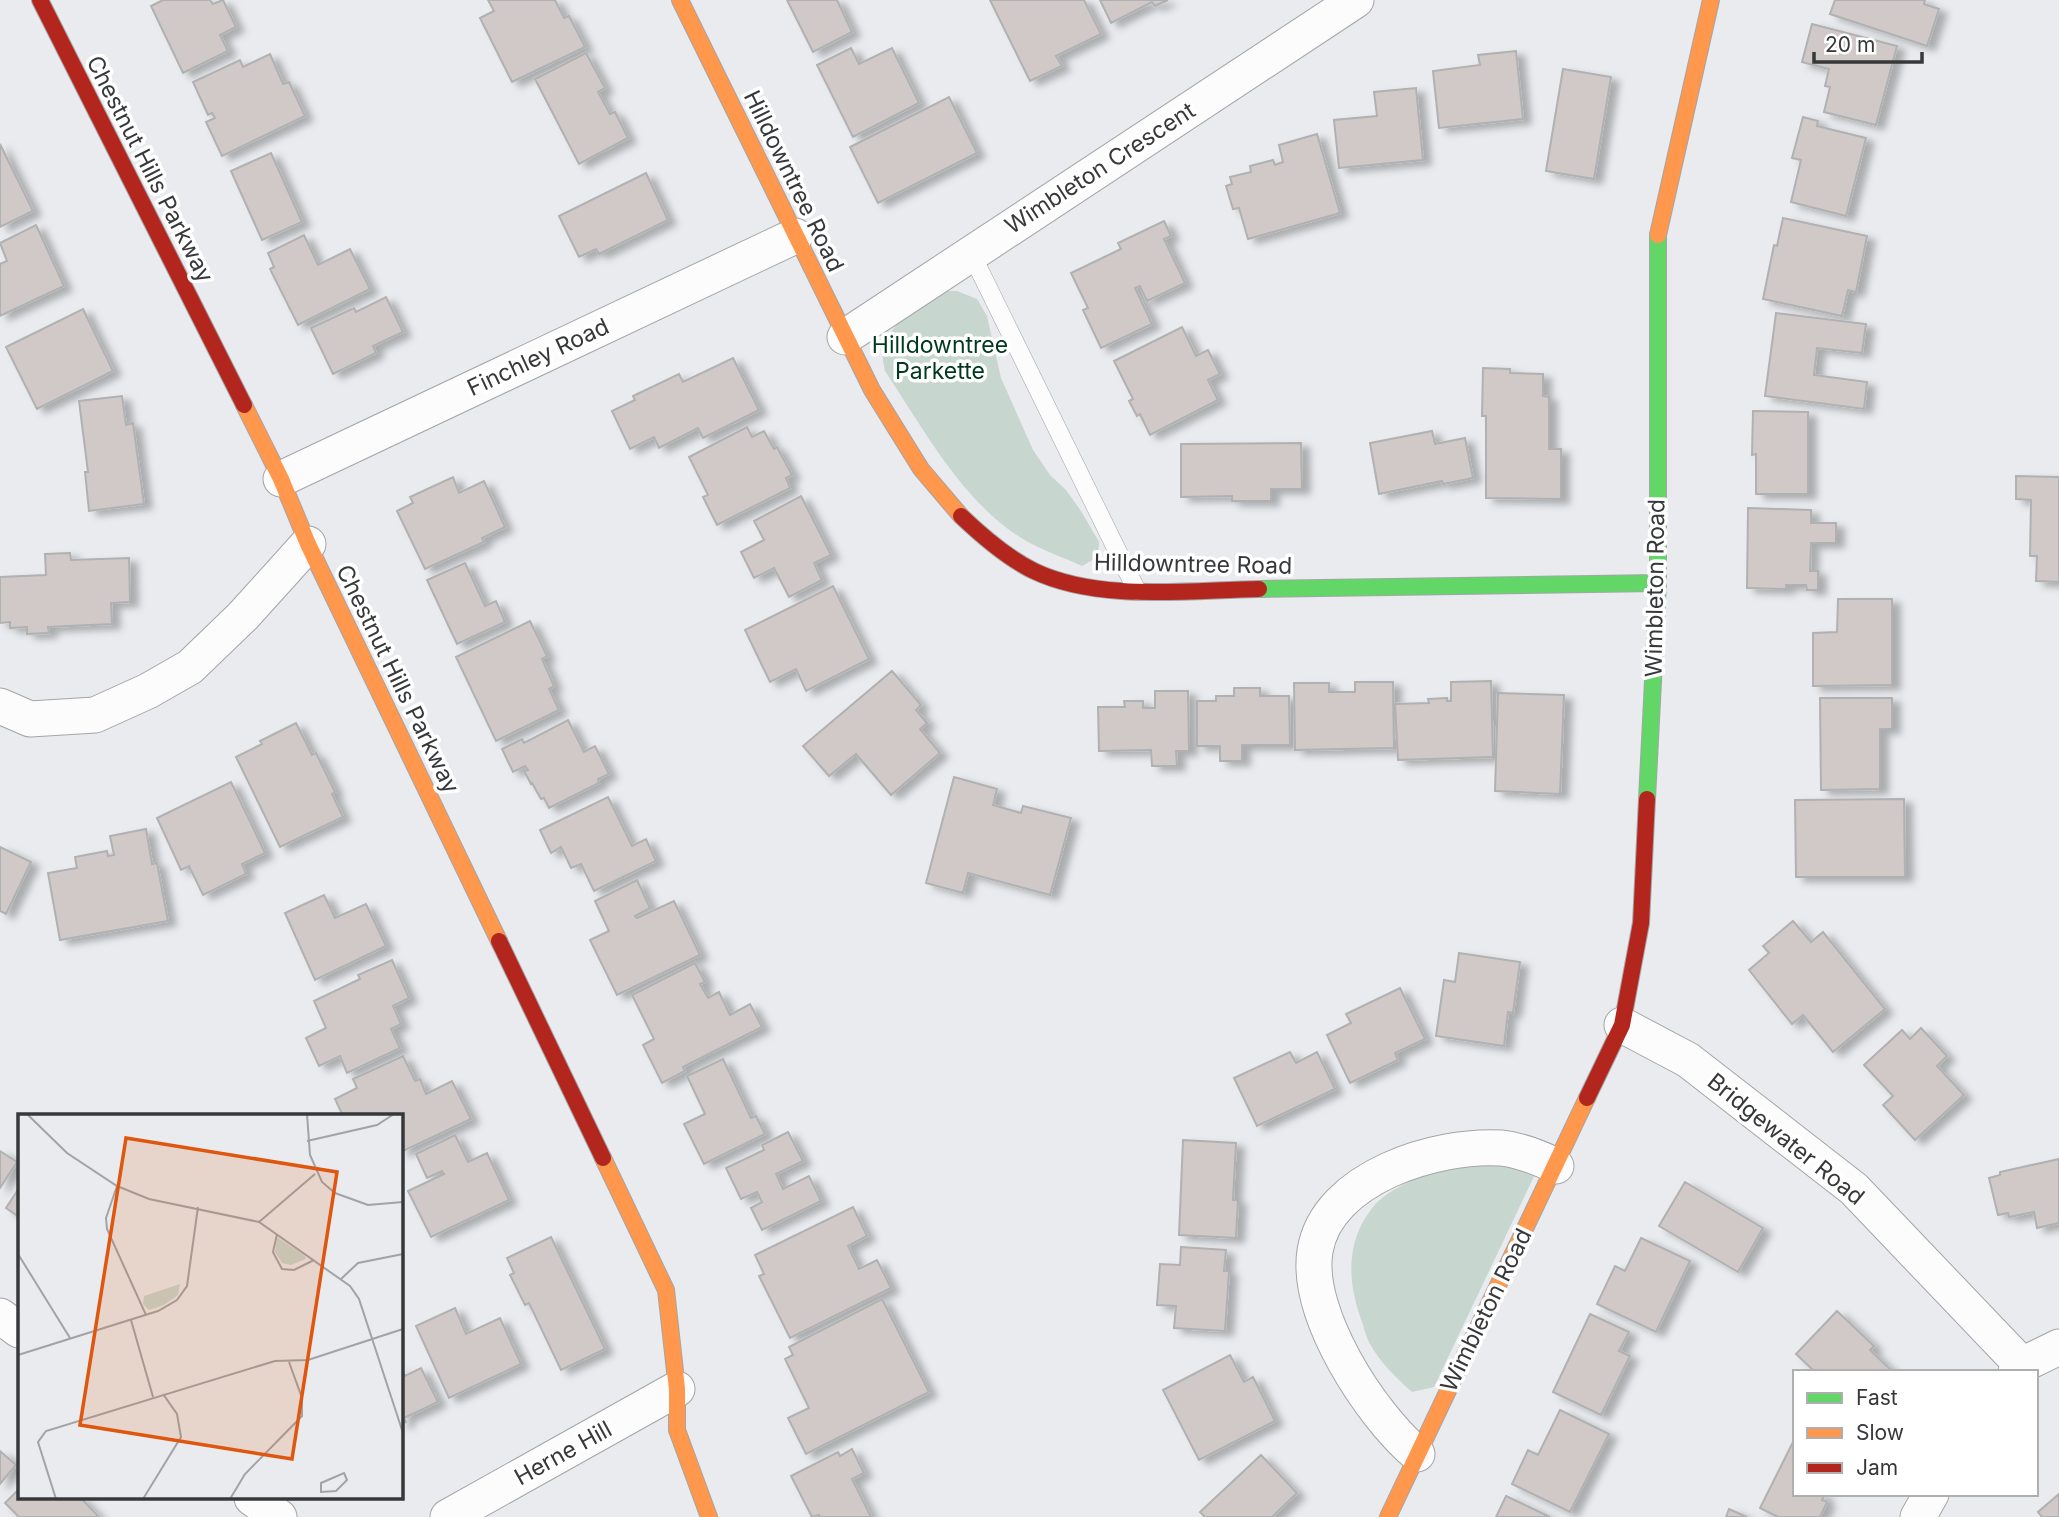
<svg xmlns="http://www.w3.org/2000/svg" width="2059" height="1517" font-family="Inter,sans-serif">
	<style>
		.green { fill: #c7d6cf }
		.building { fill: #d0c9c7; stroke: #b0b1b2; stroke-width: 2; filter: url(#shadow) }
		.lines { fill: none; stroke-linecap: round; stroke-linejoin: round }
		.lane-casing { stroke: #a4a5a7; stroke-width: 19 }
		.street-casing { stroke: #a4a5a7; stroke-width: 37 }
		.fast-casing { stroke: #a4a5a7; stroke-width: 18 }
		.slow-casing { stroke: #a4a5a7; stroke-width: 18 }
		.jam-casing { stroke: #a4a5a7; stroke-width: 18 }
		.lane { stroke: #fcfcfc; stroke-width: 18 }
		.street { stroke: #fcfcfc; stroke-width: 35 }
		.fast { stroke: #63d668; stroke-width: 16 }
		.slow { stroke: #ff974d; stroke-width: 16 }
		.jam { stroke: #b3261e; stroke-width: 16 }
		.labels { text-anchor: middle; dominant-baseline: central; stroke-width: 7; stroke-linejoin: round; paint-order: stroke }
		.street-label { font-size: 23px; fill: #37383a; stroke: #fff }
		.park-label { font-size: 23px; fill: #003822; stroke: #fff }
		.inset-road { fill: none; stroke: #a2a3a6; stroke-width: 2 }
		.view { fill: #df570e; fill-opacity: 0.15; stroke: #df570e; stroke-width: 3.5 }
		.inset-edge { fill: none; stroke: #37383a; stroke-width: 3.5 }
	</style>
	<defs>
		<filter id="shadow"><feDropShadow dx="8" dy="4.5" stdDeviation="3.5" flood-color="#0004"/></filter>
	</defs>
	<rect width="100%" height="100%" fill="#e9ebee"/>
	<path class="green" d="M939,291H957L977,299L987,316L1001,378L1033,450L1050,475L1066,490L1081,511L1099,542L1098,557L1082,566C1063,557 1041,550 1023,539C963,503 923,428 885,371C883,362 881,352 885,342C894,323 920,301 939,291Z
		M1468,1158L1538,1168L1434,1387L1412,1392C1397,1379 1380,1362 1370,1344C1366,1337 1364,1327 1361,1319C1347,1280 1346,1240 1373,1207C1390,1186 1442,1166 1468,1158Z"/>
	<path class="building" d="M163,0H210L213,4L223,0L236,27L220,35L228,51L183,73L151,6Z
		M488,0H555L564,18L569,16L585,47L512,82L480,18L494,11Z
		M787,0H837L852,32L813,52Z
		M990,0H1084L1101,34L1056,56L1062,66L1030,81Z
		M1100,0H1168L1155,6L1152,2L1111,23Z
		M1835,0H1925L1924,4L1939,9L1927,46L1830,14Z
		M1812,24L1897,46L1876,125L1824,112L1830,87L1825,86L1829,69L1802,62Z
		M851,48L859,64L892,48L919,103L853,137L817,65Z
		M1516,51L1523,119L1439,128L1433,71L1480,65L1478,55Z
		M586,53L605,88L598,92L610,114L615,112L628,138L579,164L535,79Z
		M270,54L283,84L289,82L305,116L222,156L206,122L215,118L212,113L208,115L193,82L240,60L243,67Z
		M1563,69L1611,77L1594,179L1546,171Z
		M1416,88L1423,160L1339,168L1334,120L1377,116L1374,92Z
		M949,97L977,153L878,203L850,147Z
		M1803,117L1818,121L1817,126L1866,138L1846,216L1791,202L1801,160L1792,158Z
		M1317,134L1340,213L1248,239L1239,208L1233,209L1226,186L1232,184L1230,177L1251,172L1250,166L1273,160L1275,165L1283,162L1279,145Z
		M0,144L33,211L0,227Z
		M271,153L302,222L262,240L231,171Z
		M646,173L668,220L599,254L596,249L579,257L559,216Z
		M1783,218L1867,236L1856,292L1848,290L1842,316L1763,299L1774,245L1777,246Z
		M1164,221L1171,236L1164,239L1185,283L1147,301L1140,286L1135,288L1152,324L1101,348L1083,310L1088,308L1071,273L1121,249L1118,243Z
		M36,225L64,286L0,316V264L7,261L0,243Z
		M304,235L318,265L350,249L370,289L298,325L270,269L274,267L268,253Z
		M386,297L403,332L373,346L376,353L333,374L311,328L354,308L356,312Z
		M83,309L113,371L37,409L6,347Z
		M1776,313L1866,324L1862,353L1817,348L1814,375L1867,382L1864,409L1765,396Z
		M1182,327L1196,356L1208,350L1220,374L1208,380L1218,400L1150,435L1140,414L1137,416L1129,401L1133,399L1114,361Z
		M733,358L759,410L703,438L698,428L659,448L654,437L630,449L612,411L635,400L633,396L679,374L683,382Z
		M1483,368L1510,369V373L1543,374V396L1549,397V449H1561V499L1486,498V416H1482Z
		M122,396L126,425L133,423L144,504L89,511L85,472H88L79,401Z
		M1753,411L1808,412V494H1756V454L1752,455Z
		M747,427L752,437L764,431L774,449L777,447L792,475L786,478L790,488L717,525L703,497L708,495L689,457Z
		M1432,431L1435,444L1465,438L1473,478L1443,484L1442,481L1379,494L1370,443Z
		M1301,443L1302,489H1271V501H1232V496L1181,497V444Z
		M2016,476L2059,477V582L2036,581L2037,556H2030L2031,500L2016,499Z
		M453,477L459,493L484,481L505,527L482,538L484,542L425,569L397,511L413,503L410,497Z
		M801,496L831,555L814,563L822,580L789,597L774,568L754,578L741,552L764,540L754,521Z
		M1748,508L1811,510V523H1836V543H1811L1810,571H1818V590H1807L1806,585H1786V589L1747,588Z
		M70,553L71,560L129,558L130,602L111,603L112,624L48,627L49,633L27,634V627L10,628V622L0,623V577L46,575L45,554Z
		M465,563L485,606L496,601L505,622L457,644L427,580Z
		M833,586L869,659L806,691L796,669L770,682L745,630Z
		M1838,599H1892V685L1813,686V633L1837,632Z
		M530,621L547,656L542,659L554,686L549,689L559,710L496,741L456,657Z
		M892,671L921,705L916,710L927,723L920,729L940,753L891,795L856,754L829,776L803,746Z
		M1491,681L1493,757L1398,760L1395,704L1429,703L1428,699L1447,698V701H1451V682Z
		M1355,682H1393L1394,748L1295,750L1294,683H1329V692H1355Z
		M1234,688H1260V696H1289L1290,745H1242V761H1220V746H1197V701H1216V696H1234Z
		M1155,691H1188L1189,751H1176L1177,766H1152L1151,750L1099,751L1098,707H1125L1124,701H1143V708H1155Z
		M1498,693L1564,695L1560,794L1495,791Z
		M1820,698H1892V729H1880V789L1821,790Z
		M568,720L584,752L595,746L609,774L598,779L599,783L549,808L544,798L541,799L532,783L531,784L524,771L528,770L525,766L513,772L502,749L522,739L524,743Z
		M296,723L312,755L316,753L335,792L332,794L343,817L280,847L236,757L262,744L260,741Z
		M954,777L997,789L993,805L1021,813L1023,806L1071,818L1050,895L968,873L963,893L926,883Z
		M231,782L265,853L242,864L246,874L203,895L189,866L181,870L157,818Z
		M608,797L632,846L646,839L656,861L594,891L581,864L571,868L561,847L551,853L540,830Z
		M1904,799L1905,877H1796L1795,800Z
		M146,829L152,864L157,863L168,921L60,940L48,873L77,868L75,857L107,851L108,856L114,855L110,836Z
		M0,847L31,862L6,914L0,911Z
		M637,880L650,908L635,916L637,918L674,901L700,955L617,995L590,940L609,931L595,901Z
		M324,895L335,918L366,904L386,946L315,980L285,913Z
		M1793,921L1811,942L1823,932L1885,1009L1833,1052L1803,1015L1792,1024L1749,970L1769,953L1763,946Z
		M1459,953L1520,962L1513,1013L1508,1012L1504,1046L1436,1036L1444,980L1455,982Z
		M392,960L409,998L393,1006L401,1024L391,1029L400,1048L347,1073L340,1056L319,1066L306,1038L326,1028L314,1001L360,979L358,975Z
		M695,963L705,982L700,984L708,998L719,992L730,1015L750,1004L762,1027L683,1067L685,1071L662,1083L643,1045L654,1039L632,995Z
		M1400,988L1425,1039L1395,1053L1398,1060L1350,1083L1327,1035L1351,1023L1346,1014Z
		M1921,1028L1947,1056L1937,1066L1964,1095L1915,1140L1883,1105L1893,1096L1864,1065L1902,1030L1910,1039Z
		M1290,1052L1296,1063L1317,1052L1335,1089L1257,1126L1234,1078Z
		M403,1056L415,1081L420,1079L426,1094L452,1081L471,1119L401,1152V1116H343L335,1099L357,1088L353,1079Z
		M723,1059L751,1118L756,1116L765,1134L704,1164L684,1124L705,1114L687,1076Z
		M788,1132L803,1161L776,1174L779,1180L783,1189L809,1176L821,1201L762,1230L751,1208L762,1202L757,1192L741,1199L726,1168L764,1150L762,1145Z
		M455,1135L468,1162L487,1153L509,1200L431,1237L408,1191L444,1174L442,1171L427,1178L416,1154Z
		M1183,1140L1236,1143L1233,1200H1238L1236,1238L1179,1235Z
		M0,1151L17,1162L0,1188Z
		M2059,1159V1223L2037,1228L2034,1212L2009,1217L2008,1213L1998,1215L1989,1178L2000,1175V1172Z
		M1685,1182L1763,1228L1738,1272L1659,1226Z
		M19,1188V1217L6,1208Z
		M853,1207L867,1236L848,1246L859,1269L877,1260L891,1288L790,1338L759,1276L764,1274L755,1255Z
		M551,1237L605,1349L561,1370L529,1303L525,1305L510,1275L514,1273L507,1258Z
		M1641,1238L1690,1261L1656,1332L1597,1304L1615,1266L1625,1271Z
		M1181,1247L1226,1250L1224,1271H1229L1225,1331L1174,1328L1176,1306L1157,1305L1160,1264L1180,1265Z
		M882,1299L929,1392L806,1454L788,1418L809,1408L785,1359L793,1355L789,1347Z
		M455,1308L466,1334L500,1318L521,1364L449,1398L416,1326Z
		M1837,1311L1874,1346L1870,1350L1893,1372H1815L1796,1354Z
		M1590,1314L1629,1332L1619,1351L1630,1356L1601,1415L1553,1392Z
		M1230,1355L1244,1382L1253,1377L1275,1421L1199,1460L1163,1390Z
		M401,1367L405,1376L421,1368L438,1402L404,1418L406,1422L401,1424Z
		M1560,1410L1609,1434L1570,1512L1512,1484L1528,1450L1538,1455Z
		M1795,1438V1494H1825L1822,1500L1827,1502L1820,1517H1778L1760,1508Z
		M852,1449L864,1473L852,1479L871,1517H820L819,1515L812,1517L791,1476L838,1452L840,1456Z
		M0,1451L16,1465L0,1484Z
		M1261,1455L1297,1493L1272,1517H1205L1200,1512Z
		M19,1489V1498H81L99,1517H19L5,1503Z
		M2059,1494V1517H2042L2038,1512Z
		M1506,1496L1550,1517H1496Z
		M1729,1509L1747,1517H1726Z"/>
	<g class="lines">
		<g class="lane-casing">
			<path id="lane" d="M971,253L1137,591"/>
		</g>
		<g class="street-casing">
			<path id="street" d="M845,337L1356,0
				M281,479L795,236
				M0,706L30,719L95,715L148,691L190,667L243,616L308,544
				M1622,1025L1688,1060L1854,1189L2022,1365
				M0,1316L19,1330
				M2016,1372L2022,1365L2059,1347
				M1417,1454C1370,1414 1305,1314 1315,1251C1327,1177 1437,1144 1501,1148C1521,1150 1538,1157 1556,1166
				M252,1498L279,1517
				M448,1517L677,1389
				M1918,1517L1931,1494"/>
		</g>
		<g class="fast-casing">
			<path id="fast" d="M1259,589L1658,583
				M1647,799L1658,583V235"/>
		</g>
		<g class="slow-casing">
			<path id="slow" d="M680,0L872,390L921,469L961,516
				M1658,235L1711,0
				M244,405L281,479L308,544L499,941
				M603,1158L666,1290L677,1389V1430L709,1517
				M1388,1517L1587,1098"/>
		</g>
		<g class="jam-casing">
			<path id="jam" d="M40,0L244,405
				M961,516C983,537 1007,558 1034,571C1099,602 1188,590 1259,589
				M499,941L603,1158
				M1587,1098L1622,1025L1641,923L1647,799"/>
		</g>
		<use href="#lane" class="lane"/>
		<use href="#street" class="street"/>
		<use href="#fast" class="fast"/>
		<use href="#slow" class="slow"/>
		<use href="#jam" class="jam"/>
	</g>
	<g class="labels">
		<g class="street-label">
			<text transform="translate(1100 168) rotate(-33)">Wimbleton Crescent</text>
			<text transform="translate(150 169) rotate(63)">Chestnut Hills Parkway</text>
			<text transform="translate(794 181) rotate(64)">Hilldowntree Road</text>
			<text transform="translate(538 357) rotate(-25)">Finchley Road</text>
			<text transform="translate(1193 564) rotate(1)">Hilldowntree Road</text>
			<text transform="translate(1655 588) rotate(-89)">Wimbleton Road</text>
			<text transform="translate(398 679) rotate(64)">Chestnut Hills Parkway</text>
			<text transform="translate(1786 1139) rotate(39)">Bridgewater Road</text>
			<text transform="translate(1486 1310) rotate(-64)">Wimbleton Road</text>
			<text transform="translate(563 1453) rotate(-29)">Herne Hill</text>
		</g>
		<g class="park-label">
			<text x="940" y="345">Hilldowntree<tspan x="940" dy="26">Parkette</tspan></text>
		</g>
	</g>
	<g transform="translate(18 1114)">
		<rect width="385" height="385" fill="#e9ebee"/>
		<path d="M259,123L287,142L288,145L273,151L264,149L257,138ZM162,170L160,181L146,191L131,196L125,190L126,182Z" fill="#c7d6cf"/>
		<path class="inset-road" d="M9,0L49,39L99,72L131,85L241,108L332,172L341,185L385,319M289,0L292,41L304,68L317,79L350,91L385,88M289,27L359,11L376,0M99,72L88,104L89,115L128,201M241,108L297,60M259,120L255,138L264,155L276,156L296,146M0,140L52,224M323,165L340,149L385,140M113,206L135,283M0,241L140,197L159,186L169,172L180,93M326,359L329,366L318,377L303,378V369ZM38,385L20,328L28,317L257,247L290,246L385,215M125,385L163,323L159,300L145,280M212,385L227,360L284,302V284L271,248"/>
		<path class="view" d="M108,24L319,58L274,345L62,311Z"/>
		<rect width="385" height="385" class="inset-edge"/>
	</g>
	<rect x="1793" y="1370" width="245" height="126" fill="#ffffff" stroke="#afafb0" stroke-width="2"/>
	<rect x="1807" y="1393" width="35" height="10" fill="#63d668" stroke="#afafb0" stroke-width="2"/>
	<text x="1856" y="1405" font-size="21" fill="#37383a">Fast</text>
	<rect x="1807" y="1428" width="35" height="10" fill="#ff974d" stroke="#afafb0" stroke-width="2"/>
	<text x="1856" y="1440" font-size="21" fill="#37383a">Slow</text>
	<rect x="1807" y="1463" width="35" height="10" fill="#b3261e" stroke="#afafb0" stroke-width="2"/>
	<text x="1856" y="1475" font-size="21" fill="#37383a">Jam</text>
	<path d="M1814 52v10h108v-10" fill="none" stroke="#37383a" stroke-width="3.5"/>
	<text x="1825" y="52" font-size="21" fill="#37383a" stroke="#ffffff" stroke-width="5" paint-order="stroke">20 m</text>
</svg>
